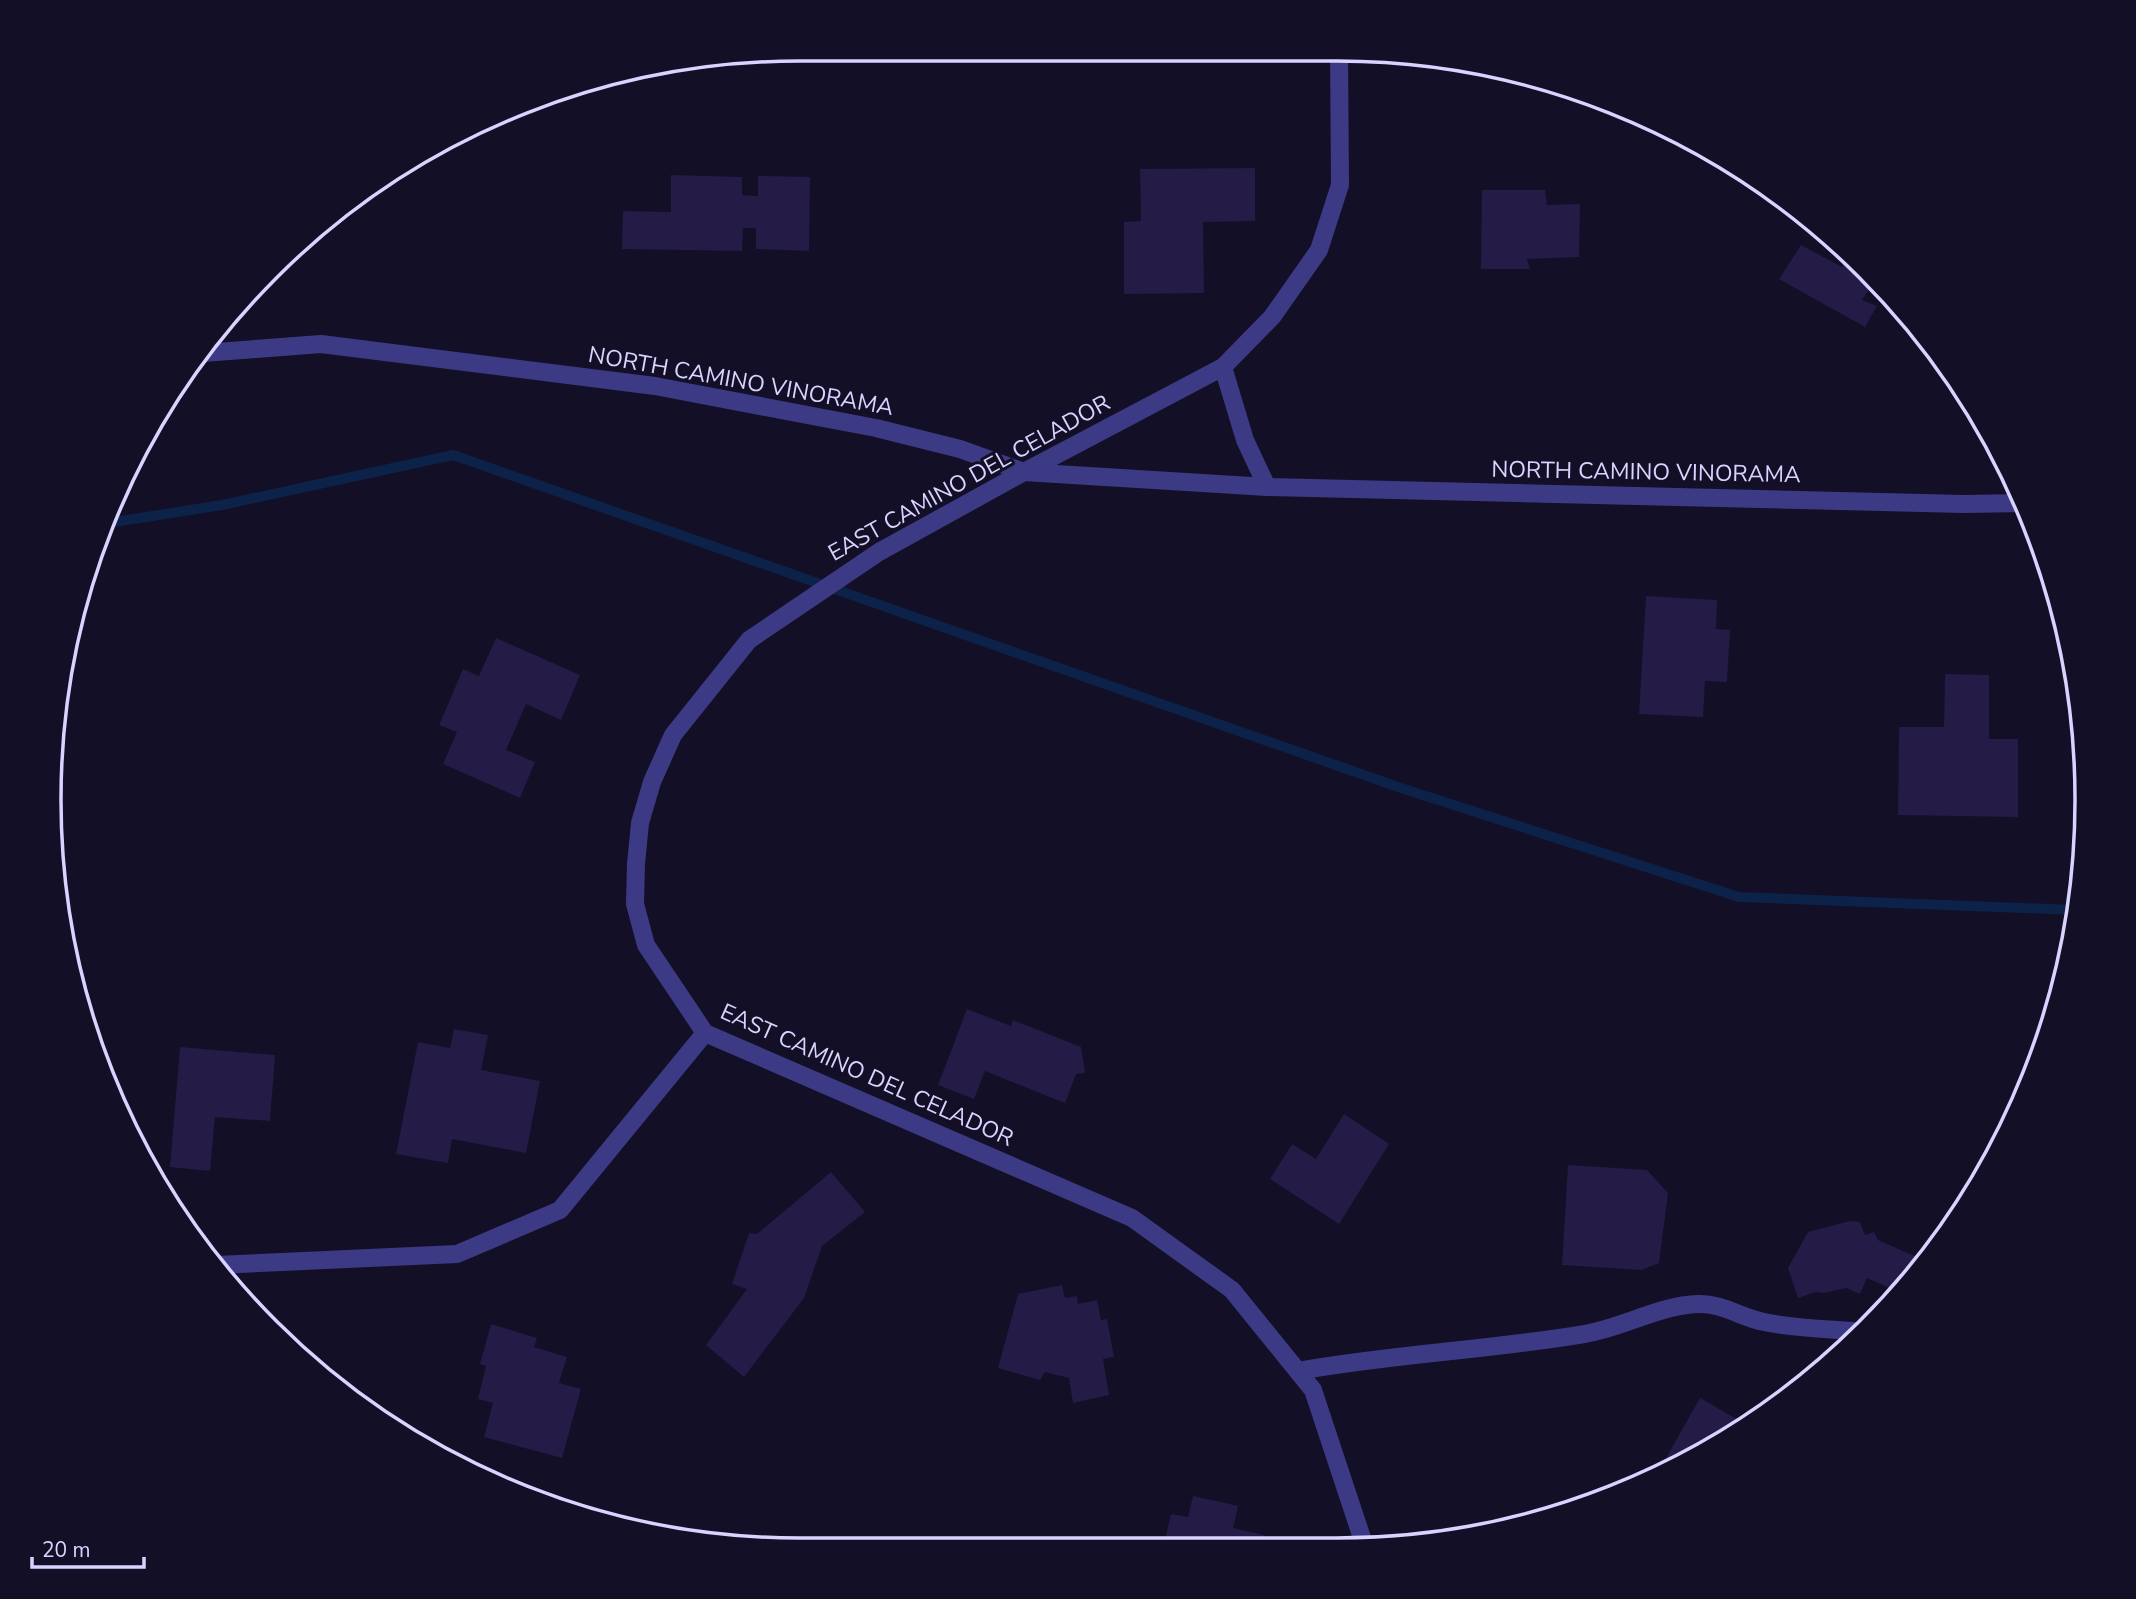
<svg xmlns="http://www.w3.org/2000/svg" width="2136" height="1599" font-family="'Nunito Sans',sans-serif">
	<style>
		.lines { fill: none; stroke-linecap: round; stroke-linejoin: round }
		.stream { stroke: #0c2248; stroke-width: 10 }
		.building { fill: #241b47 }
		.service { stroke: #3d3a85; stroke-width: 18 }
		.minor { stroke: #3d3a85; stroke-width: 18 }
		.secondary { stroke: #6f6bff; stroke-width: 18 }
		.labels { text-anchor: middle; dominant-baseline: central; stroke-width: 6; stroke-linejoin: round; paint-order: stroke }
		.street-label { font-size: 23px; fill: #d9d4ff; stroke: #130f26 }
		.rim { fill: none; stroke: #d9d4ff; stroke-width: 3.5 }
	</style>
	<rect width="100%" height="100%" fill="#130f26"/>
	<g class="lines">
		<path class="stream" d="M108,523L222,505L453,455L1401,788L1739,897L2076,910"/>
	</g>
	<path class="building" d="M1255,168V221L1203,222L1204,293L1124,294V222L1141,221L1140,169Z
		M671,175L742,177V195L758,196V176L810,177L809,251L756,249V228H743L742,251L622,249L623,211L671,212Z
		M1482,190H1545L1547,205L1580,204L1579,257L1527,259L1530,269H1481Z
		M1801,245L1842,267L1851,255L1876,279L1862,300L1877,306L1865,327L1779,279Z
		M1646,596L1717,600L1716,629L1730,630L1727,682L1705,681L1703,717L1639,714Z
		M496,638L580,675L561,720L526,704L506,750L535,762L520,798L443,764L457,732L439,725L463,669L479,676Z
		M1945,674L1989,675V739H2018V817L1898,815L1899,727H1944Z
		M967,1009L1011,1026L1013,1020L1081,1047L1085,1073L1076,1074L1065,1103L985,1071L974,1099L938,1085Z
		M454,1029L488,1035L481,1070L540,1081L526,1153L452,1139L448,1163L396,1154L418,1042L450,1048Z
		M180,1047L275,1055L270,1121L215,1117L210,1171L170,1167Z
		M1344,1114L1389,1144L1339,1224L1270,1179L1292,1144L1316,1159Z
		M1568,1165L1647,1170L1668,1193L1659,1263L1641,1270L1562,1265Z
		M831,1172L865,1212L822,1246L804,1298L744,1377L706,1345L747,1289L732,1284L749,1233L757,1234Z
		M1850,1221L1860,1222L1865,1235L1874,1232L1878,1240L1919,1258L1911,1277L1899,1292L1867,1278L1860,1294L1846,1288L1825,1293L1816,1292L1798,1298L1788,1268L1808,1232Z
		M1062,1285L1065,1298L1077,1296L1078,1304L1097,1300L1101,1320L1107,1319L1114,1357L1103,1359L1109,1395L1073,1403L1069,1378L1045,1372L1040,1380L998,1368L1018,1294Z
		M491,1324L537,1338L534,1347L567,1357L559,1383L581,1389L562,1458L484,1437L493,1403L478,1399L486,1366L480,1364Z
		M1700,1398L1749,1426L1656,1476Z
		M1193,1496L1238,1506L1233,1528L1264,1535L1262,1544H1164L1171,1514L1188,1517Z"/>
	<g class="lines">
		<path class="service" d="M1298,1371C1393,1354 1489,1350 1584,1334C1622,1328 1660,1305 1698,1304C1722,1303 1742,1318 1764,1322C1796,1329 1833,1329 1865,1332"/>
		<path class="minor" d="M1339,50L1340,185L1319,250L1272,317L1223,367L1024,472L879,552L749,640L673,735L652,782L640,823L636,864L635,904L646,945L705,1033L1132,1218L1232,1290L1313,1390L1364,1544
			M203,353L321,344L655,386L876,428L960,449L1024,472L1267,487L1964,504L2025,503
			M1223,367L1245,440L1267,487
			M216,1265L457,1254L560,1210L705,1033"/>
		<path class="secondary" d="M771,53L1174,50"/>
	</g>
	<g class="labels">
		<g class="street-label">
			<text transform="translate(741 381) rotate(10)">NORTH CAMINO VINORAMA</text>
			<text transform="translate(1646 472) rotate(1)">NORTH CAMINO VINORAMA</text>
			<text transform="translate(969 478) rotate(-29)">EAST CAMINO DEL CELADOR</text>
			<text transform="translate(867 1075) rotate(24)">EAST CAMINO DEL CELADOR</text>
		</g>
	</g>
	<path d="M0 0H2136V1599H0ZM799 61H1337A738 738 0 0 1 2075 799V800A738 738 0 0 1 1337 1538H799A738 738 0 0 1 61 800V799A738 738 0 0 1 799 61Z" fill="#130f26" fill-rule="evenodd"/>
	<path class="rim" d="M799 61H1337A738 738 0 0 1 2075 799V800A738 738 0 0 1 1337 1538H799A738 738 0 0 1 61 800V799A738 738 0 0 1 799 61Z"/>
	<path d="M32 1557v10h112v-10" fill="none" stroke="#d9d4ff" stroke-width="3.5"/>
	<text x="42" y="1557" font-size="21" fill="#d9d4ff" stroke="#130f26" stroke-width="5" paint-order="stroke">20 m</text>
</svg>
